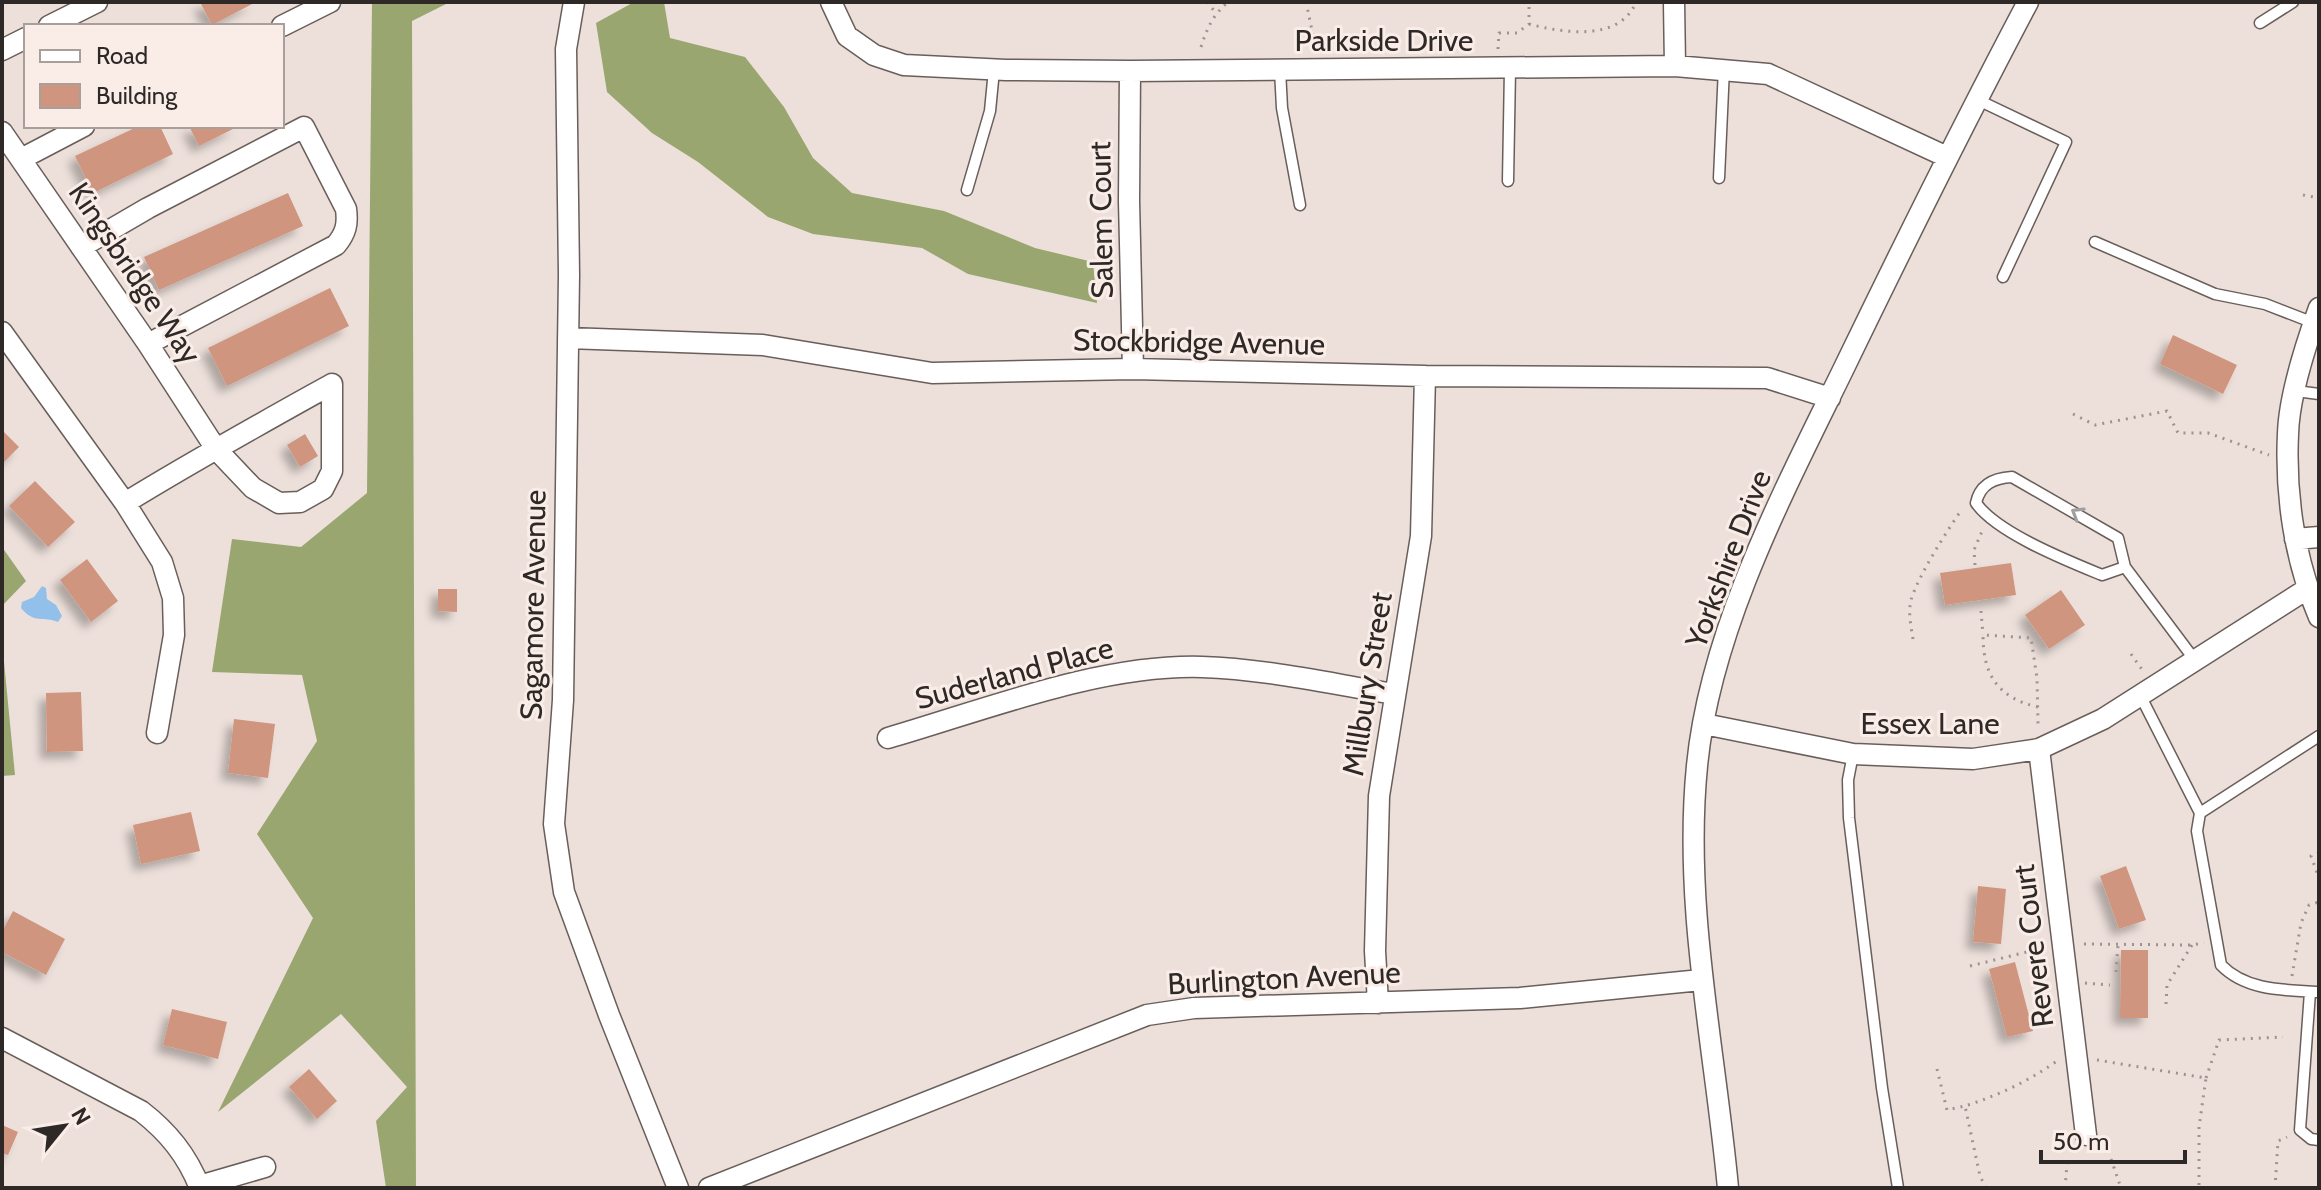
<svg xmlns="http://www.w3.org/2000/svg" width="2321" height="1190" font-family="Cabin,sans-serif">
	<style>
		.forest { fill: #99a66f }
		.water { fill: #93c0ea }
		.building { fill: #cf957f; filter: url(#shadow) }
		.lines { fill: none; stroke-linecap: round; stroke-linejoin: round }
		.lane-casing { stroke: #695e59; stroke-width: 13 }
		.street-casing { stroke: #695e59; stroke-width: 23 }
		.path { stroke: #9c928f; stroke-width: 3; stroke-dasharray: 2 6; stroke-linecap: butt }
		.lane { stroke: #fff; stroke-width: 10 }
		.street { stroke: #fff; stroke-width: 20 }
		.oneway { stroke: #a19f9e }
		.labels { text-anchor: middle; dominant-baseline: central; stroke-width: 6; stroke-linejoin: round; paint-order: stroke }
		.street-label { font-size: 30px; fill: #2e2927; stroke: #faede8 }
	</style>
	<defs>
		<filter id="shadow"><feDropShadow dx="-7" dy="7" stdDeviation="4" flood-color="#0004"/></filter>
	</defs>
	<rect width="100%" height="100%" fill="#ede0db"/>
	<path class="forest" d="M372,2H450L412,21L416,1188H386L376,1121L407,1087L341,1014L218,1112L313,918L257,834L317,741L302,675L212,672L232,539L301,547L367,493Z
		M634,2H664L670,38L745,57L784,107L813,158L852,193L944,211L1035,248L1093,262L1097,303L968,274L922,248L813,234L768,217L698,162L652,133L607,92L596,23Z
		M2,547L26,581L2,606Z
		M2,641L15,775L2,776Z"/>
	<path class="water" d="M42,586L46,588L47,599L56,605L62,616L58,622C43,616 34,624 21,608L22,602L34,597Z"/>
	<path class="building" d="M200,2H256L212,25Z
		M139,126H160L173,154L93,193L75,156Z
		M189,126H239L199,146Z
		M288,193L303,226L159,290L144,257Z
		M330,288L349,326L227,386L208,348Z
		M2173,335L2237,365L2223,394L2160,364Z
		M2,430L19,447L2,464Z
		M305,434L318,456L300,467L287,445Z
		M35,481L75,522L48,547L9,506Z
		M87,559L118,601L91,622L60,580Z
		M2011,563L2016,595L1945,605L1940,573Z
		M438,589H457V612L438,611Z
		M2061,590L2085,625L2049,649L2025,615Z
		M81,692L83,751L47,752L46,693Z
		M234,719L275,724L268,778L228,773Z
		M191,812L200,851L141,864L133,825Z
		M2126,866L2146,920L2119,929L2100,876Z
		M1978,886L2006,889L2001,944L1973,942Z
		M13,911L65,939L46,975L2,952V932Z
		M2121,950H2148V1018H2120Z
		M2015,962L2033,1031L2007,1037L1989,969Z
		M172,1009L227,1022L218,1059L163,1045Z
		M309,1069L337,1101L317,1119L289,1087Z
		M2,1125L18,1132L8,1155L2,1153Z"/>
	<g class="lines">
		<g class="lane-casing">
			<path id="lane" d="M2260,23L2293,2
				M1280,70L1282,108L1300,205
				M1978,100L2066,142L2003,277
				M1719,178L1724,68
				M1508,181L1510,69
				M967,190L990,111L994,70
				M2095,242L2215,294L2265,304L2314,323
				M2296,391L2319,394
				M2125,567L2102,575C2068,561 1997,533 1976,503C1980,484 1994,478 2012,477L2118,538L2125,567L2194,659
				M2140,695L2200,813
				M2319,736L2200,813L2197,831L2221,965C2246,991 2285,990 2319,992
				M1853,754L1848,780L1849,818L1882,1088L1898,1188
				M2310,992L2300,1130L2311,1139L2319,1140"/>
		</g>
		<g class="street-casing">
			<path id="street" d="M574,2L566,49L569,275L563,700L554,824L564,892L609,1015L678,1188
				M831,2L847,36L874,55L904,65L1006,70L1130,71L1675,66L1768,74L1947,157
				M1674,2L1675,66
				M49,26L97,2
				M282,26L330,2
				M2,50L26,38
				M1130,71L1129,201L1133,369
				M2,132L148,344L216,449L253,488L279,503L300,502L323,489L332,471V384C262,423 193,461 125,503
				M21,159L84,126
				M81,247L148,208L304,127L346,209C348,224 346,233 336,245L148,344
				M2319,308C2306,344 2289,396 2288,434C2285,496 2295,561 2319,617
				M2,332L125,503L162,562L173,598L174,635L157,733
				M568,338L763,345L932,373L1133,369L1425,376L1767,378L1830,398
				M2295,539L2319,537
				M1704,724L1853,754L1973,759L2039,749L2103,719L2307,589
				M888,738C985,710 1100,664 1202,667C1267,669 1331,684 1395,694
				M2039,749L2086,1135
				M1378,1003L1375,951L1379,796L1421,536L1425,376
				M2,1038L141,1111C168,1132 187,1155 200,1188
				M199,1186L265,1167
				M709,1188L1147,1015L1194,1008L1520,998L1701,980
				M1728,1188C1715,1048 1683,907 1697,766C1710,630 1784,491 1843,370C1903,246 1964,123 2028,2"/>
		</g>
		<path class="path" d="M1207,2L1216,13
			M1306,2L1316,49
			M1529,24C1563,33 1620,42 1636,2
			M1201,47C1207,28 1213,15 1228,2
			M1498,49L1499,33H1517L1529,24V2
			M2303,195L2319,198
			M2073,414L2095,425L2167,411L2178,433H2208L2269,455
			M1975,565L1974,550L1983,529
			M1981,611L1983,635
			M1913,639C1911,627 1908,613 1911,600C1918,576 1947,531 1962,509
			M2131,654L2143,671
			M2038,707C1998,698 1983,675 1983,635L2031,638L2037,678L2038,724
			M2319,853L2311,856L2319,878
			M2084,944L2192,945L2204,943
			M1970,966L2043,948
			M2116,972L2118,945
			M2292,976L2301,923L2309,905L2319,902
			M2085,983L2110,985
			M2166,1004L2167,985L2192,945
			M2097,1060L2206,1078L2199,1127V1188
			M1937,1069L1947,1110L1965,1106
			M2206,1078L2219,1040L2283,1037
			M2111,1159L2121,1188
			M1986,1188L1980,1176L1965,1106C1999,1095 2027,1082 2057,1061
			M2065,1188L2067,1164
			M2275,1188L2278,1141L2287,1137"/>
		<use href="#lane" class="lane"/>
		<use href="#street" class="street"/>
	</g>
	<defs><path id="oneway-chevron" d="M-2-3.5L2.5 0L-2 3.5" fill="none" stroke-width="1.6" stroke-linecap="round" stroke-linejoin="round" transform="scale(2)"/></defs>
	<use class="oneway" href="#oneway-chevron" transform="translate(2077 513) rotate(-149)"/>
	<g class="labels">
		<g class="street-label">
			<text x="1384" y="40">Parkside Drive</text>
			<text transform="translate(1101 220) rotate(-91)">Salem Court</text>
			<text transform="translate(135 273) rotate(56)">Kingsbridge Way</text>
			<text transform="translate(1199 342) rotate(1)">Stockbridge Avenue</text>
			<text transform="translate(1728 559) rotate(-69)">Yorkshire Drive</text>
			<text transform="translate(533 605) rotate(-89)">Sagamore Avenue</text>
			<text transform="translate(1014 673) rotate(-15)">Suderland Place</text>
			<text transform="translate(1367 684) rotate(-81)">Millbury Street</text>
			<text x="1930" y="723">Essex Lane</text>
			<text transform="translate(2033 946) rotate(-97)">Revere Court</text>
			<text transform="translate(1284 978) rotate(-3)">Burlington Avenue</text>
		</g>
	</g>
	<rect width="2321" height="1190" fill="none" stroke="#2e2927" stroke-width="8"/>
	<rect x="24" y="24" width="260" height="104" fill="#faede8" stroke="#a89f9b" stroke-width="2"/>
	<rect x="40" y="50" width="40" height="12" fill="#ffffff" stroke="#a89f9b" stroke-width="2"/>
	<text x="96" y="64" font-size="24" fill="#2e2927">Road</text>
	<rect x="40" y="84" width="40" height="24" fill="#cf957f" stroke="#a89f9b" stroke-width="2"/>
	<text x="96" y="104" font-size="24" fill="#2e2927">Building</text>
	<g transform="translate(64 1126) rotate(60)" stroke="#faede8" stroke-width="6" paint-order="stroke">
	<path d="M0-6L14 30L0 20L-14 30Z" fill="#2e2927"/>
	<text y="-12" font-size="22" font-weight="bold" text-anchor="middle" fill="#2e2927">N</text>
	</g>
	<path d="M2041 1150v12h144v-12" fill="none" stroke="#2e2927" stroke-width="4"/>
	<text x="2053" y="1150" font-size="24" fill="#2e2927" stroke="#faede8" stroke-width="6" paint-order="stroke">50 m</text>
</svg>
